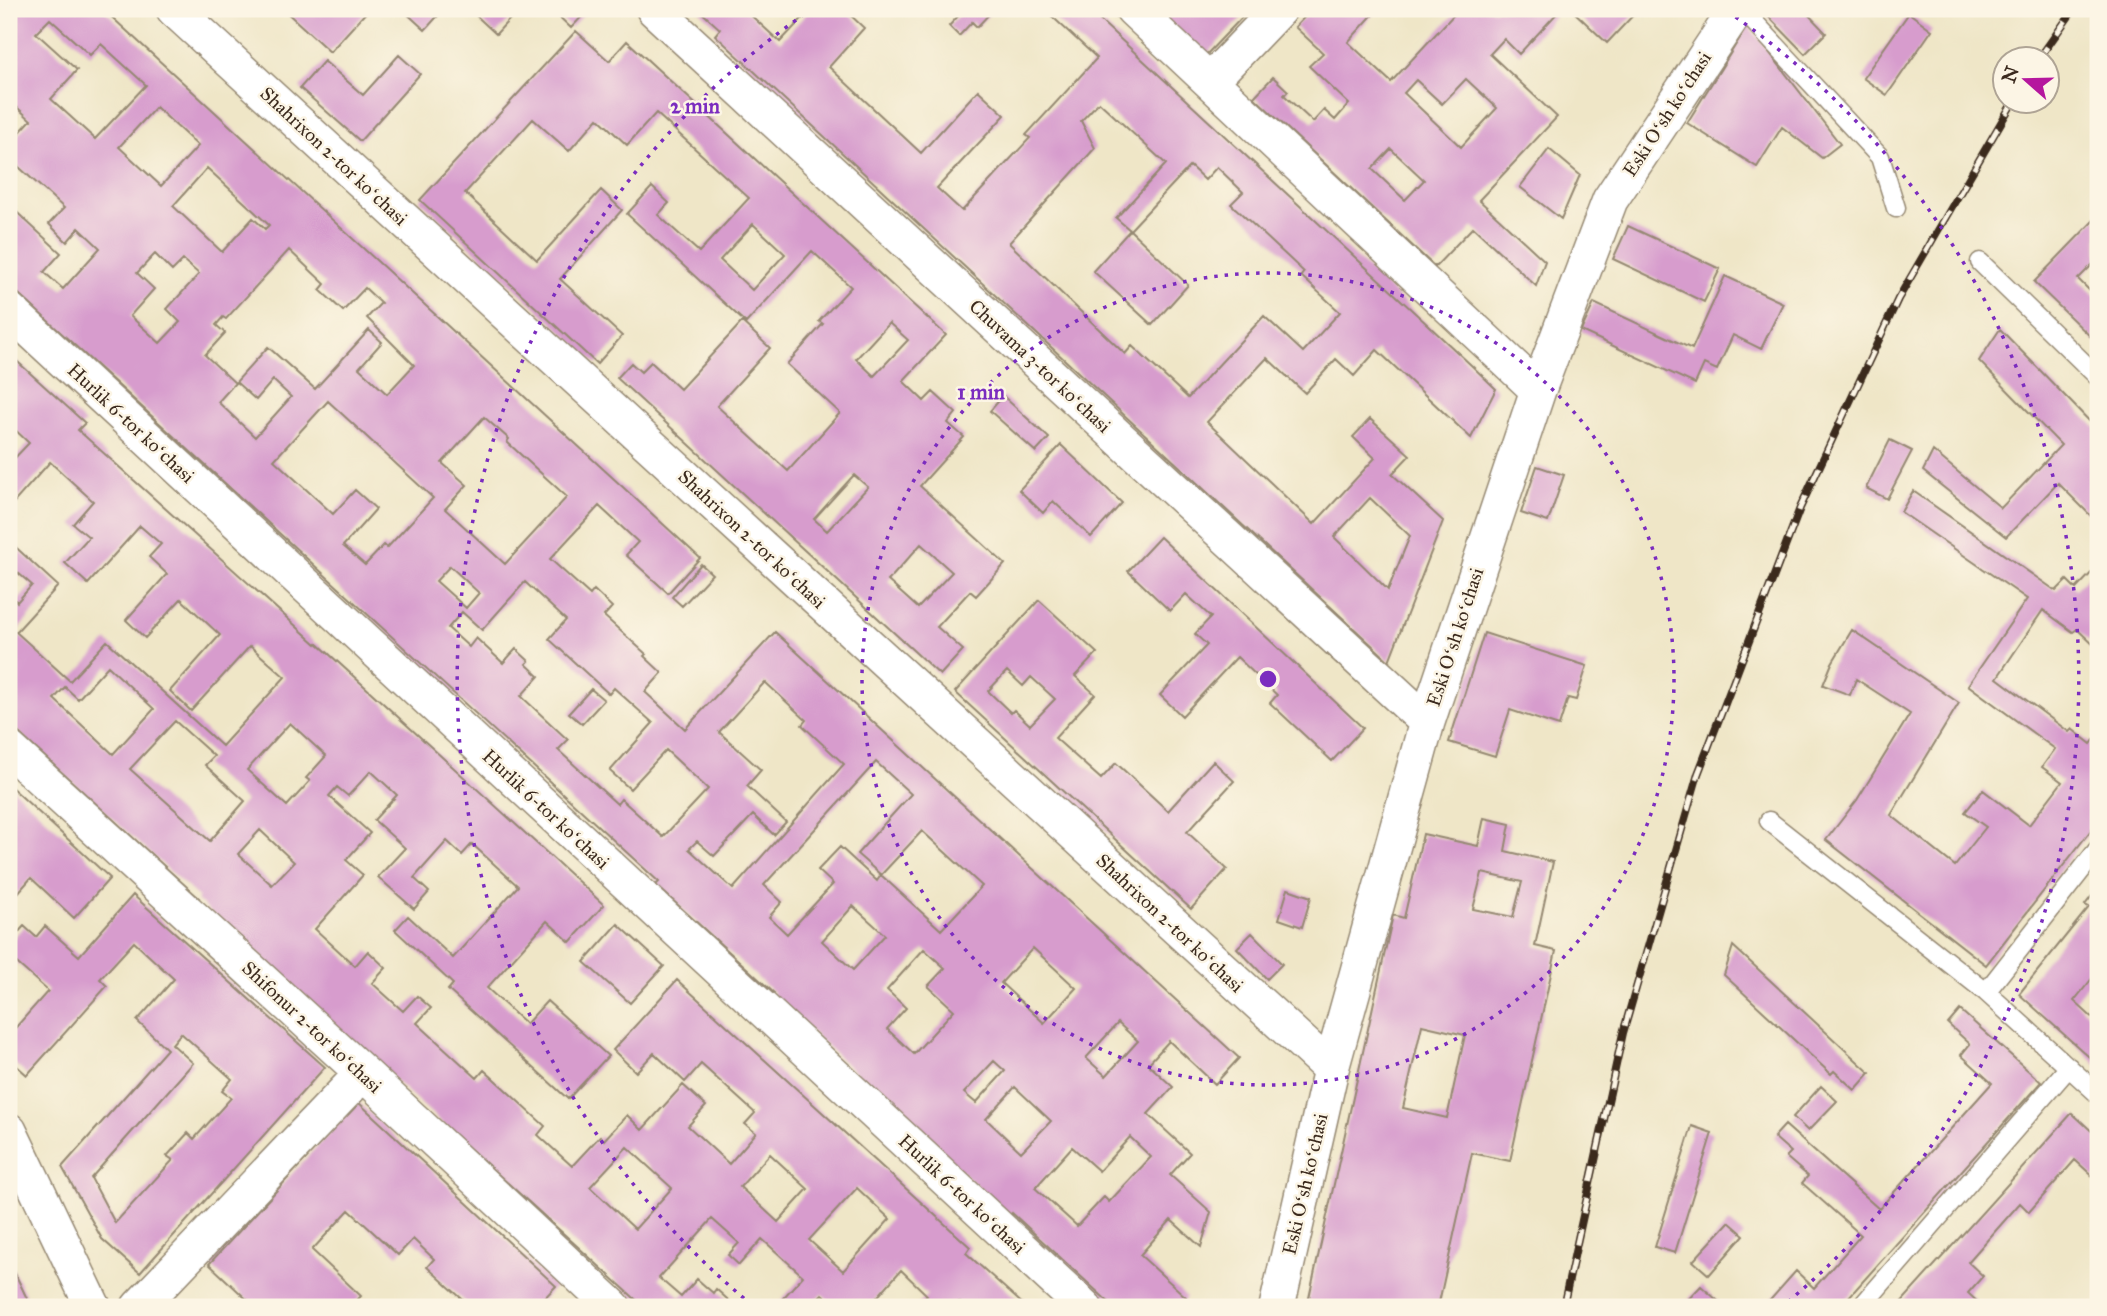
<svg xmlns="http://www.w3.org/2000/svg" width="2107" height="1316" font-family="'IM FELL Great Primer',serif">
	<style>
		.building { fill: #d79ccd; fill-rule: evenodd }
		.lines { fill: none; stroke-linecap: round; stroke-linejoin: round }
		.service-casing { stroke: #958872; stroke-width: 21 }
		.minor-casing { stroke: #958872; stroke-width: 38 }
		.service { stroke: #fff; stroke-width: 18 }
		.minor { stroke: #fff; stroke-width: 35 }
		.rail-casing { stroke: #3b2a1e; stroke-width: 8 }
		.rail { stroke: #fcf5e5; stroke-width: 5; stroke-dasharray: 16; stroke-linecap: butt }
		.ring { fill: none; stroke: #7b2cbf; stroke-width: 3.5; stroke-dasharray: 3.5 7 }
		.labels { text-anchor: middle; dominant-baseline: central; stroke-width: 5; stroke-linejoin: round; paint-order: stroke }
		.street-label { font-size: 19px; fill: #3b2a1e; stroke: #fcf5e5 }
		.centre { fill: #7b2cbf; stroke: #fcf5e5; stroke-width: 3.5 }
		.ring-label { font-size: 21px; text-anchor: middle; font-weight: bold; fill: #7b2cbf; stroke: #fcf5e5; stroke-width: 5; stroke-linejoin: round; paint-order: stroke }
	</style>
	<rect width="100%" height="100%" fill="#fcf5e5"/>
	<filter id="ink" filterUnits="userSpaceOnUse"><feTurbulence type="fractalNoise" baseFrequency=".0143" numOctaves="2"/><feDisplacementMap in="SourceGraphic" scale="14" xChannelSelector="R" yChannelSelector="G"/><feConvolveMatrix kernelMatrix="1 2 1 2 8 2 1 2 1" color-interpolation-filters="sRGB"/></filter>
	<filter id="wash" filterUnits="userSpaceOnUse"><feTurbulence type="fractalNoise" baseFrequency=".00686" numOctaves="4" result="noise"/><feDisplacementMap in="SourceGraphic" scale="28" xChannelSelector="R" yChannelSelector="G"/><feGaussianBlur stdDeviation="1.57" result="paint"/><feColorMatrix in="noise" values="0 0 0 0 0 0 0 0 0 0 0 0 0 0 0 0 0 1.4 0 .05"/><feComposite in="paint" operator="in"/></filter>
	<g filter="url(#wash)">
		<rect width="100%" height="100%" fill="#efe6c7"/>
		<g id="blocks">
			<path class="building" d="M22,9H103L700,558L668,593L626,555L638,542L599,506L550,559L590,595L594,590L612,607L604,616L646,654L644,656L662,673L645,692L685,729L775,632L1239,1058L1215,1084L1169,1041L1148,1064L1173,1087L1148,1114L1190,1153L1170,1175L1211,1212L1201,1247L1171,1220L1140,1255L1186,1297L1183,1307H1114L1012,1213L1009,1216L772,995L774,993L656,885L659,882L9,285V205L61,253L44,272L63,289L100,248L79,228L67,242L49,224L64,208L9,158V144L31,120L9,100V23ZM50,19L90,55L101,44L146,85L95,139L51,99L77,70L36,33ZM156,107L198,146L161,186L119,147ZM207,168L269,225L265,229L253,218L222,252L173,206ZM289,250L325,284L320,290L343,311L365,288L381,303L367,318L414,365L387,394L359,368L382,342L369,330L315,389L268,347L236,382L256,400L273,380L291,397L255,437L218,402L235,383L205,355L225,333L216,325L223,317L226,319ZM155,254L172,271L183,260L199,274L167,309L180,322L160,343L130,316L154,289L137,273ZM328,401L433,498L387,548L384,545L365,565L343,546L376,509L355,490L333,514L274,460ZM484,417L509,439L507,442L567,497L505,564L445,509L467,485L442,463ZM450,566L479,593L466,608L436,581ZM525,582L566,620L549,639L609,694L614,688L653,723L610,771L630,789L666,750L708,789L663,837L621,799L617,804L558,750L568,740L521,696L539,676L526,664L529,661L516,649L503,663L476,638L469,647L448,628L462,612L482,630ZM765,682L806,720L802,725L844,764L733,889L689,849L697,841L714,856L753,815L774,835L786,822L747,786L761,770L719,732ZM876,762L911,794L857,854L881,875L922,831L982,886L941,930L881,875L877,881L840,847L818,870L833,884L787,934L769,917L782,902L764,885ZM853,906L885,935L853,970L822,941ZM1033,948L1076,988L1044,1023L1001,983ZM924,949L945,968L928,986L954,1010L914,1054L887,1029L906,1008L887,990ZM1118,1023L1138,1041L1106,1076L1086,1058ZM994,1061L1005,1071L976,1103L964,1093ZM1015,1087L1051,1121L1021,1152L986,1119ZM1130,1137L1151,1157L1109,1202L1104,1197L1077,1226L1035,1188L1072,1147L1099,1171Z
				M283,9H369L330,52Z
				M402,9H444L425,30Z
				M469,9H519L496,34Z
				M551,9H589L571,28Z
				M698,9H744L780,42L811,9H844L864,28L829,67L921,153L978,90L1005,115L937,188L962,211L1030,138L1026,135L1097,58L1044,9H1088L1471,365L1496,389L1471,438L1377,350L1354,376L1336,359L1305,393L1267,358L1207,422L1314,524L1375,458L1353,437L1370,419L1410,455L1392,474L1443,521L1389,661L715,35L720,29ZM1099,102L1166,164L1116,218L1130,230L1190,166L1205,180L1217,167L1243,192L1231,204L1304,272L1301,276L1340,312L1303,352L1264,316L1188,398L1132,346L1125,354L1009,243L1095,148L1081,121ZM1370,498L1410,536L1388,590L1334,537Z
				M954,9H994L977,27L972,22L959,36L949,26L960,14Z
				M1155,9H1250L1205,56Z
				M1312,9H1378L1348,42L1391,82L1459,9H1561L1519,54L1504,39L1490,54L1557,117L1479,200L1545,261L1536,286L1473,227L1435,267L1254,97L1273,77L1288,91L1284,95L1313,122L1324,110L1335,120L1349,104L1309,66L1323,53L1295,27ZM1466,79L1497,108L1461,147L1404,93L1416,80L1442,104ZM1391,149L1424,180L1405,200L1372,169Z
				M1571,9H1639L1607,43Z
				M1776,9H1803L1826,33L1805,54L1768,16Z
				M1909,13L1932,30L1887,95L1863,78Z
				M1748,25L1840,144L1822,158L1782,127L1757,167L1687,123Z
				M576,31L609,61L627,41L946,335L903,381L924,401L933,392L956,413L948,423L964,437L920,486L1005,564L976,596L970,591L937,627L963,650L940,675L617,378L631,363L641,372L651,362L680,389L742,322L770,348L717,406L788,471L840,413L787,364L823,324L819,321L851,287L812,251L746,323L627,214L652,187L669,203L658,215L699,252L749,198L656,113L627,145L598,118L569,151L533,119L465,193L537,260L601,190L622,210L560,279L622,336L597,364L420,200ZM753,224L785,254L752,290L720,260ZM889,323L908,340L874,376L856,359ZM854,475L868,487L827,531L814,519ZM921,544L952,572L918,608L888,581Z
				M399,55L420,74L360,141L300,88L324,61L363,95Z
				M1549,149L1580,175L1561,219L1520,187Z
				M2097,217L2098,259L2078,279L2098,299V344L2034,282Z
				M1628,226L1720,269L1704,302L1613,259Z
				M1130,230L1188,285L1152,325L1093,271Z
				M1725,276L1783,303L1761,349L1733,335L1717,370L1704,364L1695,384L1581,331L1594,303L1692,349Z
				M2000,329L2098,430V523L2058,483L2006,537L1923,471L1933,451L2001,508L2061,445L1979,361Z
				M9,354L85,423L78,430L316,644L317,643L604,905L570,942L547,921L487,988L526,1024L547,1001L608,1056L568,1099L448,990L453,984L395,930L408,916L453,958L518,886L472,844L462,855L447,841L414,878L429,892L414,909L378,877L405,848L374,820L397,795L371,771L348,796L337,787L329,796L370,833L346,860L363,875L315,929L355,966L368,951L386,968L372,983L403,1011L417,996L431,1008L417,1023L477,1078L484,1070L545,1126L538,1135L572,1166L600,1136L604,1140L627,1115L642,1130L683,1085L706,1106L688,1126L729,1164L756,1133L745,1124L755,1113L701,1064L685,1082L654,1053L636,1072L613,1050L677,980L970,1247L966,1253L1026,1307H965L959,1302L954,1307H916L927,1295L901,1270L873,1302L878,1307H837L822,1294L809,1307H775L803,1276L762,1239L739,1265L728,1255L739,1243L712,1219L659,1278L681,1297L697,1279L713,1293L716,1289L736,1307H644L197,900L199,898L9,724V594L17,602L32,585L9,565V541L58,586L16,632L70,681L107,641L222,746L285,677L250,646L191,711L170,691L220,635L181,599L145,638L126,620L167,574L149,557L161,544L140,526L88,584L65,563L89,537L73,524L93,501L50,462L9,508V464L29,443L9,424ZM108,666L154,709L113,754L54,699L65,687L78,699ZM175,721L214,756L205,765L245,801L210,841L130,769ZM290,723L326,756L306,778L310,781L287,806L247,770ZM260,830L294,862L272,885L238,854ZM627,1147L672,1188L635,1229L590,1187ZM770,1154L808,1189L778,1222L740,1187ZM857,1188L890,1219L843,1271L809,1240Z
				M1003,396L1049,438L1036,452L990,411Z
				M1890,440L1912,451L1887,499L1866,488Z
				M1061,445L1122,503L1091,537L1053,501L1043,513L1019,490Z
				M1537,466L1564,475L1548,522L1521,513Z
				M1913,491L2056,591L2067,580L2076,589L2098,566V645L2096,647L2077,629L2073,632L2043,610L1997,678L2069,732L2072,729L2091,744L2098,735V821L1986,965L1826,840L1857,800L1910,714L1856,679L1850,695L1823,685L1832,663L1852,630L1959,703L1891,815L1955,866L1986,827L1965,812L1983,790L2029,825L2062,782L2042,767L2055,749L1968,685L2027,599L1901,512Z
				M1160,537L1363,728L1332,761L1270,703L1277,695L1237,657L1182,716L1160,695L1207,645L1195,634L1211,617L1186,594L1170,611L1128,571Z
				M701,564L712,574L682,606L672,597Z
				M1039,600L1097,653L1075,676L1095,694L1055,738L1101,779L1116,763L1168,811L1213,761L1234,781L1187,832L1227,869L1191,909L955,692ZM1007,671L1023,686L1031,677L1055,699L1030,725L1014,710L1011,713L988,691Z
				M1484,633L1587,666L1576,700L1568,698L1559,726L1510,710L1495,756L1449,742Z
				M591,689L604,700L582,724L569,713Z
				M9,785L110,878L74,918L31,878L9,903Z
				M1484,818L1510,824L1505,851L1553,862L1535,946L1556,951L1510,1161L1472,1153L1438,1307H1307L1393,915L1404,918L1423,834L1478,846ZM1482,873L1522,882L1513,917L1473,909ZM1422,1025L1465,1035L1447,1118L1403,1108Z
				M2098,888V971L2074,1001L2098,1023V1065L2019,994L2089,907L2085,905Z
				M1288,889L1311,897L1302,927L1279,919Z
				M133,895L325,1067L140,1273L102,1239L62,1167L167,1049L137,1021L174,979L134,942L100,979L107,986L27,1075L9,1059V1035L48,991L9,956V943L24,926L36,937L45,926L79,956ZM181,1033L232,1079L222,1091L231,1098L194,1139L188,1133L167,1156L173,1160L115,1223L91,1178L193,1063L172,1044Z
				M618,924L664,966L630,1003L584,962Z
				M1252,933L1282,964L1267,979L1237,948Z
				M1733,946L1870,1073L1855,1090L1834,1071L1831,1074L1724,975Z
				M1960,1010L2041,1082L1840,1307H1764L1796,1271L1814,1288L1861,1235L1802,1183L1808,1176L1786,1157L1791,1152L1774,1137L1785,1125L1879,1209L1992,1083L1961,1055L1970,1044L1948,1024Z
				M1821,1086L1837,1101L1808,1131L1793,1117Z
				M358,1102L556,1286L536,1307H471L427,1267L434,1259L413,1239L398,1255L349,1210L312,1250L361,1296L353,1305L355,1307H255L209,1264Z
				M2072,1113L2098,1137V1181L2075,1160L2029,1212L2020,1203L1968,1262L1983,1276L1968,1293L1983,1307H1897Z
				M1692,1126L1712,1133L1675,1253L1655,1247Z
				M1729,1222L1744,1235L1709,1275L1693,1261Z
				M9,1261L12,1267L31,1307H9Z
				M1701,1286L1725,1307H1681Z"/>
		</g>
	</g>
	<g filter="url(#ink)">
		<use href="#blocks" fill-opacity="0" stroke="#958872" stroke-width="2"/>
		<g class="lines">
			<g class="service-casing">
				<path id="service" d="M1742,9L1880,157L1896,208
					M1980,262L2098,377
					M1769,821L1986,992L2098,1094
					M1986,992L2098,849
					M1861,1307L2069,1067"/>
			</g>
			<g class="minor-casing">
				<path id="minor" d="M174,9L1331,1069
					M654,9L1427,722
					M1133,9L1538,390
					M1210,81L1279,9
					M9,310L1084,1307
					M9,749L363,1073L613,1307
					M9,1131L93,1307
					M139,1307L363,1073
					M1277,1307L1331,1069L1427,722L1538,390L1610,200L1737,9"/>
			</g>
			<use href="#service" class="service"/>
			<use href="#minor" class="minor"/>
			<g class="rail-casing">
				<path id="rail" d="M2038,60L2074,9
					M1563,1307L1623,1033L1698,774L1800,508L1898,299L2013,102"/>
			</g>
			<use href="#rail" class="rail"/>
		</g>
	</g>
	<g class="ring">
		<circle cx="1268" cy="679" r="406"/>
		<path d="M752 1305A811 811 0 0 1 809 11M1727 11A811 811 0 0 1 1784 1305"/>
	</g>
	<g class="labels">
		<g class="street-label">
			<text transform="translate(1667 114) rotate(-57)">Eski Oʻsh koʻchasi</text>
			<text transform="translate(334 156) rotate(43)">Shahrixon 2-tor koʻchasi</text>
			<text transform="translate(1040 366) rotate(43)">Chuvama 3-tor koʻchasi</text>
			<text transform="translate(131 423) rotate(43)">Hurlik 6-tor koʻchasi</text>
			<text transform="translate(752 539) rotate(43)">Shahrixon 2-tor koʻchasi</text>
			<text transform="translate(1455 637) rotate(-72)">Eski Oʻsh koʻchasi</text>
			<text transform="translate(546 809) rotate(43)">Hurlik 6-tor koʻchasi</text>
			<text transform="translate(1170 923) rotate(43)">Shahrixon 2-tor koʻchasi</text>
			<text transform="translate(312 1027) rotate(43)">Shifonur 2-tor koʻchasi</text>
			<text transform="translate(1305 1184) rotate(-77)">Eski Oʻsh koʻchasi</text>
			<text transform="translate(962 1194) rotate(43)">Hurlik 6-tor koʻchasi</text>
		</g>
	</g>
	<circle cx="1268" cy="679" r="10" class="centre"/>
	<g class="ring-label">
		<text x="695" y="113">2 min</text>
		<text x="981" y="399">1 min</text>
	</g>
	<rect width="2107" height="1316" fill="none" stroke="#fcf5e5" stroke-width="35"/>
	<g transform="translate(2026 80) rotate(290)"><circle r="33" fill="#fcf5e5" stroke="#afa495" stroke-width="2"/>
	<path d="M0-5L12 26L0 18L-12 26Z" fill="#b5179e"/>
	<text y="-10" font-size="19" font-weight="bold" text-anchor="middle" fill="#3b2a1e">N</text>
	</g>
</svg>
